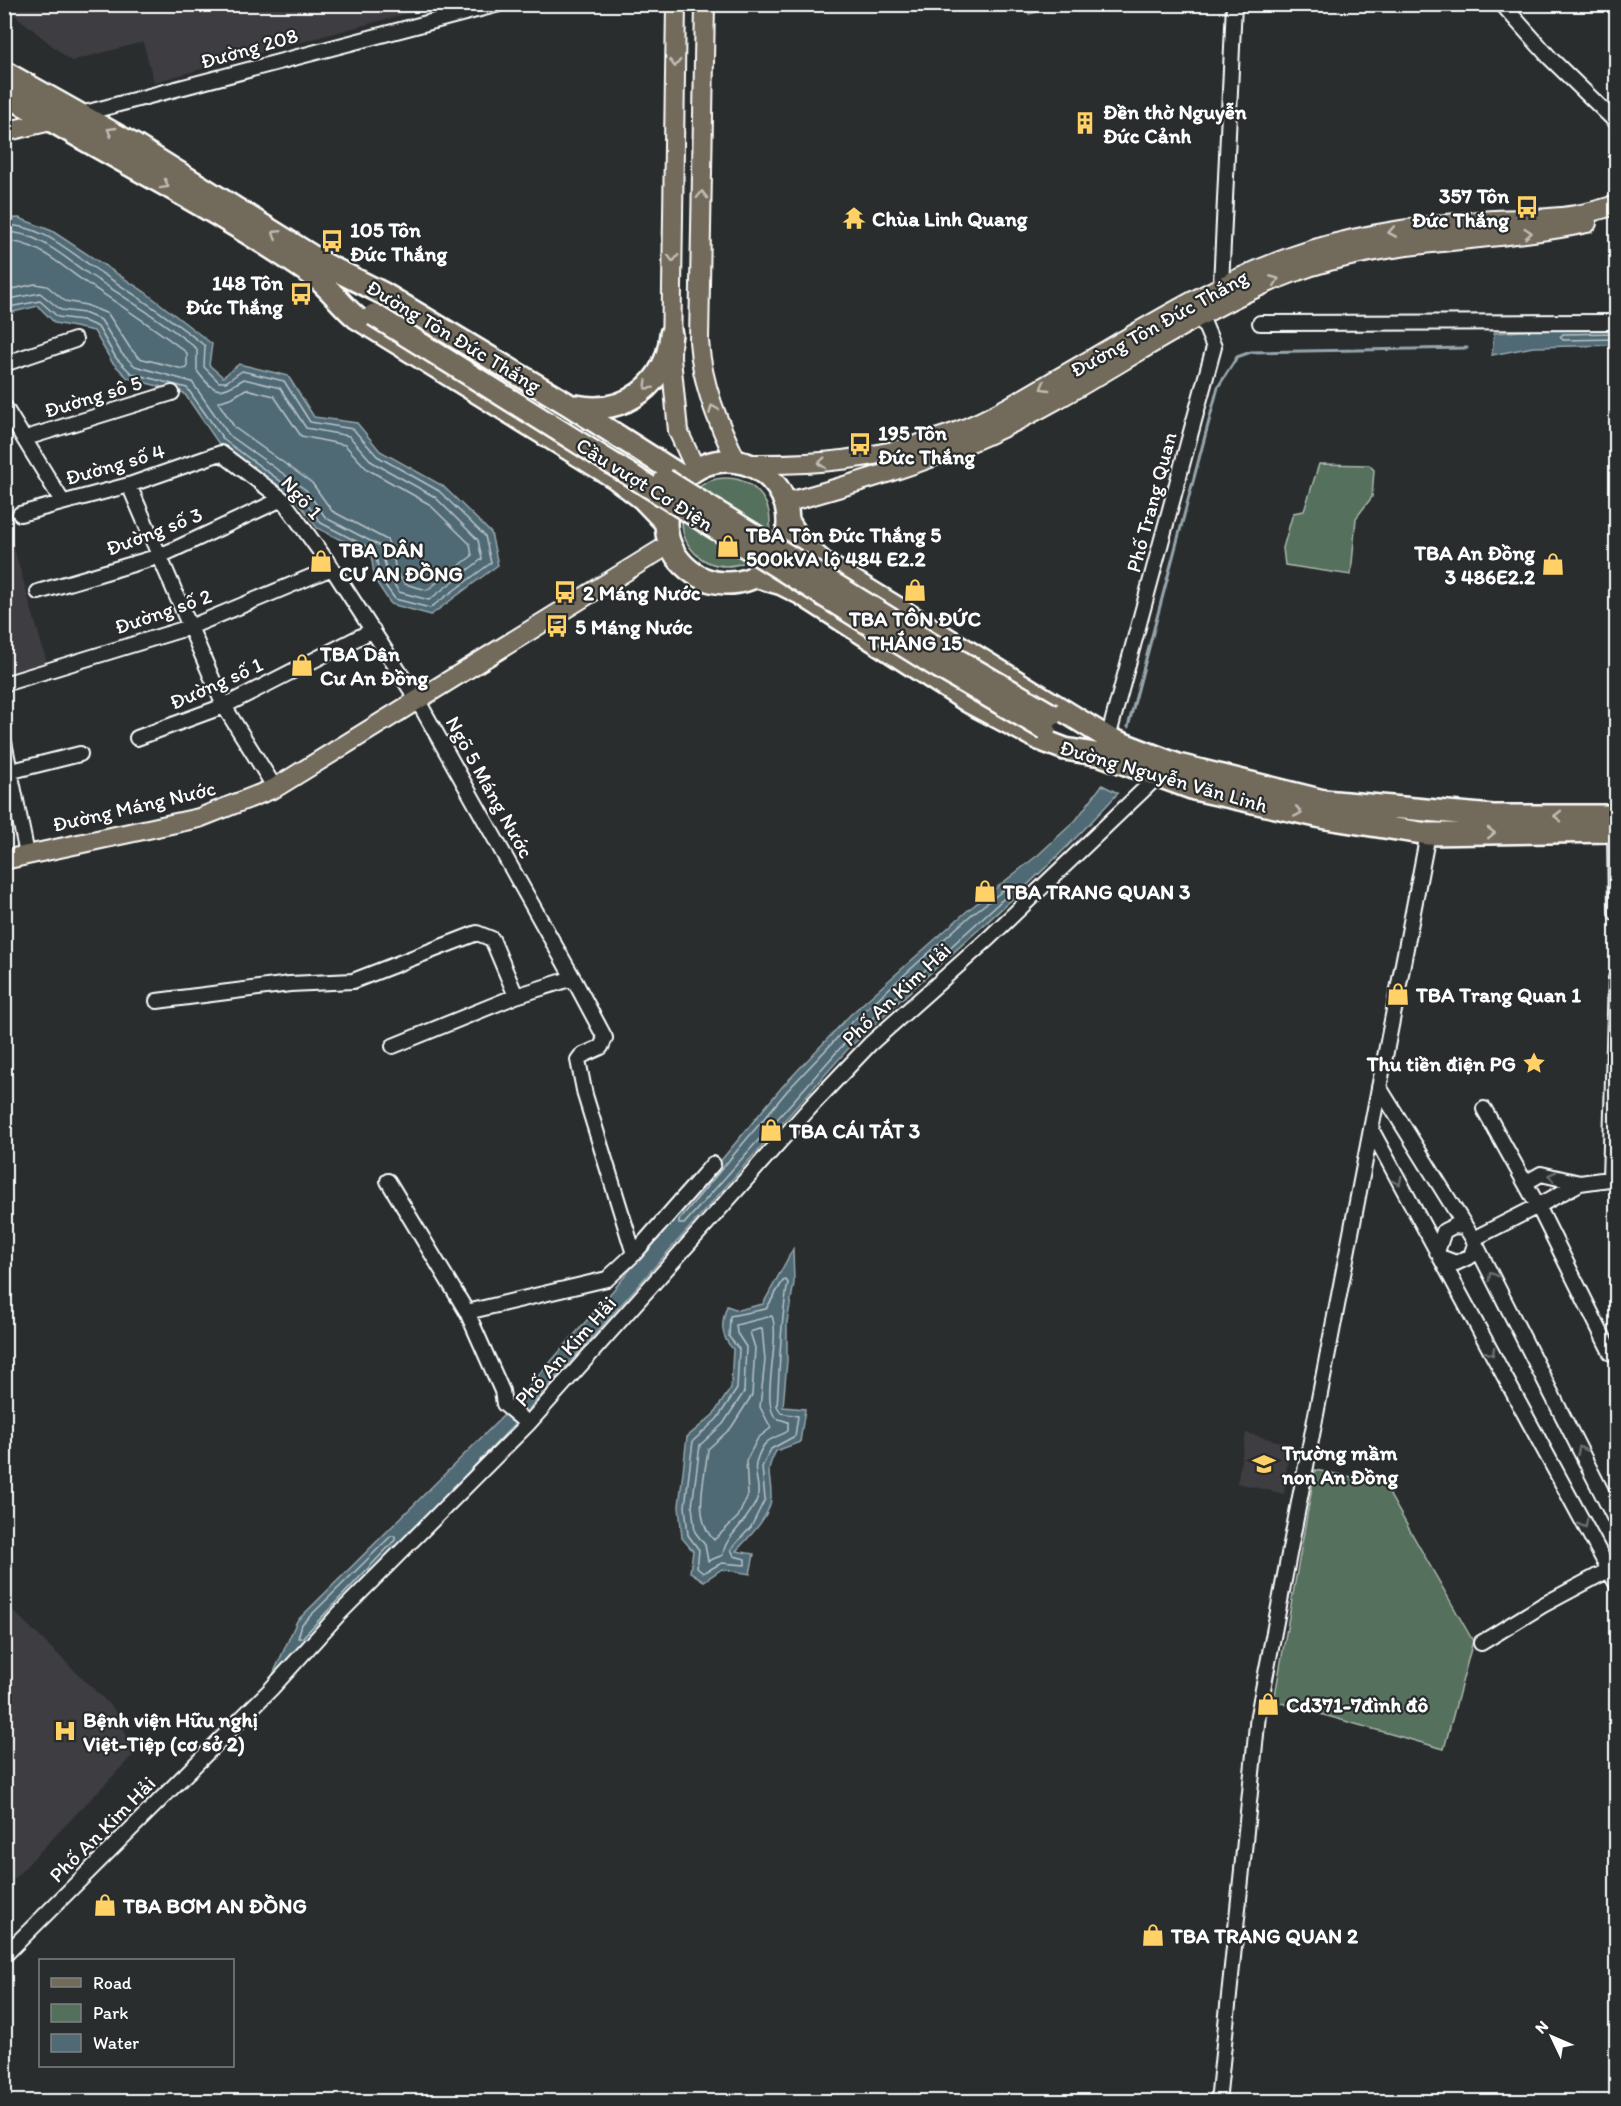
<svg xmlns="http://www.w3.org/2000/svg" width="1621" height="2106" font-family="Itim,sans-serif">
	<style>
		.built { fill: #3e3d42 }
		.green { fill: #556f5d; stroke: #aab7ae; stroke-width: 1.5 }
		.water { fill: #506a75; stroke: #96a6ac; stroke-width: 1.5 }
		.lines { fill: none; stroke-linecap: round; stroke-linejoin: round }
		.shore { stroke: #b9c3c8; stroke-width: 1.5 }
		.stream { stroke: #96a6ac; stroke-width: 3 }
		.minor-casing { stroke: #fff; stroke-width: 18 }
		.major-casing { stroke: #fff; stroke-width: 22 }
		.highway-casing { stroke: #fff; stroke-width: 26 }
		.minor { stroke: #2a2d2e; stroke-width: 14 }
		.major { stroke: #726b5a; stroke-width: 18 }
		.highway { stroke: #726b5a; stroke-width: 21 }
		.highway-bridge-casing { stroke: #fff; stroke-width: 26; stroke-linecap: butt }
		.highway-bridge { stroke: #726b5a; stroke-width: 21 }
		.oneway { stroke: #c0bcb5 }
		.oneway2 { stroke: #6a6c6d }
		.labels { text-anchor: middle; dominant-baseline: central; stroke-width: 4.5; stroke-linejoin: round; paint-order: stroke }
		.street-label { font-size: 21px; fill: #fff; stroke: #2a2d2e }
		.poi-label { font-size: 21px; font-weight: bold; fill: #fff; stroke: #2a2d2e; text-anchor: start }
	</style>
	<rect width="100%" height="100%" fill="#2a2d2e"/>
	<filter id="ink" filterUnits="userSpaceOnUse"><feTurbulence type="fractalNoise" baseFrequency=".0167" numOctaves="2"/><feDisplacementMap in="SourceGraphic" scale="12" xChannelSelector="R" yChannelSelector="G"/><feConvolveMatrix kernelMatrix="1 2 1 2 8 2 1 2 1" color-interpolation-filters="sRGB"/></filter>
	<g filter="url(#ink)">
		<path class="built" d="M430,5L431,7L154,82L143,42L71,61L10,11L7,5Z
			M5,517L47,663L5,675L4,517Z
			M1246,1433L1289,1444L1284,1494L1237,1483Z
			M5,1603L114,1709L135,1753L5,1888Z"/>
		<path class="green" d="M1319,464L1369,465L1374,470L1372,497L1356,518L1351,575L1285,565L1283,548L1293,513L1304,511Z
			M682 522a44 44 0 1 1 88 0a44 44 0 1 1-88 0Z
			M1315,1470L1383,1483L1473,1641L1444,1749L1274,1701Z"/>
		<path class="water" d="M1027,4H1065V5L1029,14Z
			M19,218L52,231L145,292L212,344L209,365L223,377L239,364L288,376L314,417L357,423L380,451L443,486L491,533L498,565L431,615L391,604L375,580L371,555L317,528L297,500L219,444L184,393L128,378L112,362L94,331L55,323L38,306L5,314V219Z
			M1577,327H1616V345L1533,347L1492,355L1494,333Z
			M1102,785L1118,793C1035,886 936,964 847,1050L525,1413L270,1681L297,1621L505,1414L615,1288L782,1087L850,1015L967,911L1038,855L1076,820Z
			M793,1249L794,1283L787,1322V1361L783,1407L805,1409L800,1442L776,1451C764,1474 771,1473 771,1496C772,1515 748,1538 736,1551L754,1554L750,1574L722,1569L704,1581L690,1572L693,1551L682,1538L679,1506L687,1437L713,1415L731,1388L733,1349C720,1336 721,1323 727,1306L738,1310L763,1304Z"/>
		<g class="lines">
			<path class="shore" d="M4,225C41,225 66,249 94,268C132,293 169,317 205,346L204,367L219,382H226L242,371L284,381L310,422L353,429L377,456L439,491L485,536L491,563L430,608L395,599L380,578L375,551L321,523L301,496L224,440L187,388L131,373L116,358L98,327L82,320L58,317L40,301L4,308
				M4,232C39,232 63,257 90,275C127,299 163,321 197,349V371C216,396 220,393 244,379L280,388L306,428L349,436L372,462L435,497L478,540L482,559L429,600L399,592L388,575L380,546L326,518L306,490L229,435L192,382L135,366L122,354L101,320L84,313L61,310L40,293L4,300
				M4,241C36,241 60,265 85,282C120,305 154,327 187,353V368L183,369L139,358L130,348L108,314L86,305L65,301L47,286L35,284L4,291
				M1616,333L1563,334L1560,337L1563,340L1616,339
				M246,389L274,396L301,436L345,445L367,469L429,504L470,544L472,556L427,590L405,584L396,572L392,549L387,540L332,511L312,483L235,428L218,402L233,397Z
				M1009,886L1013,887L1012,891L842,1046L684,1224H679V1220L787,1091L854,1020L971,915Z
				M786,1280L788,1283C780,1324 780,1365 777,1406L781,1413L798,1416L795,1436L771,1449L762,1467L765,1499L751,1527L731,1549L734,1556L745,1559V1565L722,1563L703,1573L697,1568L699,1550L688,1535L685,1506L693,1441L717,1419L737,1389L739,1349L729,1337L730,1316L766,1309L783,1281Z
				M772,1316C781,1340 760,1403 776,1418L788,1422V1431C781,1436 770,1437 764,1445C746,1473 763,1480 757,1499C749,1522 725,1535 723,1555L708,1561L705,1545L695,1532L692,1506L700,1445L723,1424L744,1392L746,1347L737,1333L736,1325Z
				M762,1328L765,1360L760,1407L771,1428L758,1438L746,1461L748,1495L738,1517L714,1540C692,1518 705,1478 708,1449L731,1428L752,1395L755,1348L750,1332Z
				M391,1536H395V1540L302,1638H298L302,1624Z"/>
			<path class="stream" d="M1128,727L1218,387L1237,357L1251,352L1467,348"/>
			<g class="minor-casing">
				<path id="minor" d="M1502,4L1550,58L1616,122
					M81,114L499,4
					M1216,293L1221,286L1234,4
					M1260,323L1616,322
					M4,364L75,340
					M4,406L62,501
					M26,438L172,393
					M129,485L224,706L275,788
					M20,514L129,485L221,453L282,499L332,568L418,701L573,978
					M38,592L160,556L282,499
					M4,684L190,627L332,568
					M137,738L224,706L373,630
					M1108,738L1214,347L1200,314L1204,309
					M4,742L27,854
					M4,773L80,754
					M1615,825L1616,913
					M157,1001L290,984L353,981L477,933L492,939L516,996
					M393,1046L516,996L573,978L605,1038L601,1047L581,1056L578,1060L585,1095L634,1254L607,1279L467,1312
					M1379,1087L1473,1239L1616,1521
					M1484,1109L1538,1206L1580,1183L1616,1178
					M1371,1129L1616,1583
					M1610,1179L1616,978
					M388,1181L467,1312L502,1391L504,1404L528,1424
					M1527,1182L1541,1174L1580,1183
					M1473,1239L1538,1206L1611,1353L1616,1350
					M1437,1252L1444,1231L1454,1226L1465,1227
					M634,1254L713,1164
					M1440,1257L1456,1263L1471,1256L1475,1244
					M1481,1643L1543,1605L1616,1566
					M4,1956L271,1689L338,1615L528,1424L815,1102L870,1044L989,938L1157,777
					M1218,2102L1258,1715L1428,834"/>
			</g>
			<g class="major-casing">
				<path id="major" d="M676,4L671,358L678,431L696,470
					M705,4L699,341C702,385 718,423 737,462
					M4,132L59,119
					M748,464C817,465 873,460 939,438C980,425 1018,402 1055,380C1133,336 1208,286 1293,256C1352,235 1417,226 1479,221C1512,218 1548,221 1581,214C1593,212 1605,208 1616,205
					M785,503C853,484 923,464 987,435C1092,388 1183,314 1292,273C1387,237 1489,244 1587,223
					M4,860L199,818L275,788L670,544"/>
			</g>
			<g class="highway-casing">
				<path id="highway" d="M4,72L134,145L326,265L384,294L566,403L684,478
					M4,93C107,155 216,208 315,277C328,286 342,306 357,318L614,477L643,499L666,523
					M576,406C625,416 667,384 671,334
					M666 522a61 61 0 1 1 122 0a61 61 0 1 1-122 0Z
					M788,521L803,545L824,563L1108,738L1178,765L1324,801L1493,816H1616
					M754,576L782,584L800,593L969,702L1039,739L1065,749L1101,755L1194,789L1326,818L1428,834L1616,831"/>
			</g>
			<use href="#minor" class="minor"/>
			<use href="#major" class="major"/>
			<use href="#highway" class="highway"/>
			<g class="highway-bridge-casing">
				<path id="highway-bridge" d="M374,315L935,665L1045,729
					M665,480L942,651L1052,715"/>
			</g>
			<use href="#highway-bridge" class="highway-bridge"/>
		</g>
		<defs><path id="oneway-chevron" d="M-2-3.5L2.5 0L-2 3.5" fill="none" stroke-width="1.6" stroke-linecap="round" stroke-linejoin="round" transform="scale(1.5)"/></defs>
		<g class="oneway">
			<use href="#oneway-chevron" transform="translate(675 63) rotate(91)"/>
			<use href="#oneway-chevron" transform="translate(111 131) rotate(-150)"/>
			<use href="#oneway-chevron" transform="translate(165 185) rotate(29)"/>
			<use href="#oneway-chevron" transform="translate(702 195) rotate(-89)"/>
			<use href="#oneway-chevron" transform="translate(1392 232) rotate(170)"/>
			<use href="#oneway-chevron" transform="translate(1528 233) rotate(-4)"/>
			<use href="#oneway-chevron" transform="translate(276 234) rotate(-148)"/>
			<use href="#oneway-chevron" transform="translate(673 258) rotate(91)"/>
			<use href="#oneway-chevron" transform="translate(1275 280) rotate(-22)"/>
			<use href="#oneway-chevron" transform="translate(648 386) rotate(135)"/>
			<use href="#oneway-chevron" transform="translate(1044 387) rotate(150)"/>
			<use href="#oneway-chevron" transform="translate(713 409) rotate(-113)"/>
			<use href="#oneway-chevron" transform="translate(822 463) rotate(174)"/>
			<use href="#oneway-chevron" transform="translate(1298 812) rotate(11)"/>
			<use href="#oneway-chevron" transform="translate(1558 816) rotate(-180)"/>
			<use href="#oneway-chevron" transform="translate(1491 833) rotate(-1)"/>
		</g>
		<g class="oneway2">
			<use href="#oneway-chevron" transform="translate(1552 1176) rotate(-166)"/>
			<use href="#oneway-chevron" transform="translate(1398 1181) rotate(62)"/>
			<use href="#oneway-chevron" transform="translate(1492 1276) rotate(-118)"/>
			<use href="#oneway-chevron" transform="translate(1491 1352) rotate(61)"/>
			<use href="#oneway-chevron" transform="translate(1581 1450) rotate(-116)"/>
			<use href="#oneway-chevron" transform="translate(1584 1524) rotate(62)"/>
		</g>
	</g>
	<defs>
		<g id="building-bare" transform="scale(1.8)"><path d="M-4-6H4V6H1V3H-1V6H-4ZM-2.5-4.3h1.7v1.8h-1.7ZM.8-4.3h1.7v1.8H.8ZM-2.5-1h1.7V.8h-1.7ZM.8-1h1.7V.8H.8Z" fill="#ffd166" stroke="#2a2d2e" stroke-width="2.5" paint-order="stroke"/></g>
		<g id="bus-bare" transform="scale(1.8)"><path d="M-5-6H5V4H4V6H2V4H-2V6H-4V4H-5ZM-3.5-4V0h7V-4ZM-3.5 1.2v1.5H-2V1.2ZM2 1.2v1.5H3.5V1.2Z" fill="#ffd166" stroke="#2a2d2e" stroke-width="2.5" paint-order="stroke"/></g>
		<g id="temple-bare" transform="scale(1.8)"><path d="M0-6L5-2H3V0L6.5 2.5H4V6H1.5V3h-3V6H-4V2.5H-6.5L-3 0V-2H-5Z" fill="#ffd166" stroke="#2a2d2e" stroke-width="2.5" paint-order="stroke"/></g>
		<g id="shop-bare" transform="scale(1.8)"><path d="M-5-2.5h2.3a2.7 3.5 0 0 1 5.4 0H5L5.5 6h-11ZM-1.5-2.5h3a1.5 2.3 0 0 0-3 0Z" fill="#ffd166" stroke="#2a2d2e" stroke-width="2.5" paint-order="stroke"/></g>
		<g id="sight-bare" transform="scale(1.8)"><path d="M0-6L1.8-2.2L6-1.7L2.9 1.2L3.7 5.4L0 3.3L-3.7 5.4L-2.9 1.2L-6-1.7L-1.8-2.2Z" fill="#ffd166" stroke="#2a2d2e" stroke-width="2.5" paint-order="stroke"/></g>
		<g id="school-bare" transform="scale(1.8)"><path d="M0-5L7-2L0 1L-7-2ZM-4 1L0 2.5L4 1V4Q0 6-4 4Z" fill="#ffd166" stroke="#2a2d2e" stroke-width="2.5" paint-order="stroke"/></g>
		<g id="hospital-bare" transform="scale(1.8)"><path d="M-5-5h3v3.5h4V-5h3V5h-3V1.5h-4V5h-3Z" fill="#ffd166" stroke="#2a2d2e" stroke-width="2.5" paint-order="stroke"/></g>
	</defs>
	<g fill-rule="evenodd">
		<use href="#building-bare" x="1085" y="123"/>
		<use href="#bus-bare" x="1527" y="207"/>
		<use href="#temple-bare" x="854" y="218"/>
		<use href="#bus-bare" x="332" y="241"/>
		<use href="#bus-bare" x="301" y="294"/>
		<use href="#bus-bare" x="860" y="444"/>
		<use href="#shop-bare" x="728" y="546"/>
		<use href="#shop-bare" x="321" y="561"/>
		<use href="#shop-bare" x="1553" y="564"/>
		<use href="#shop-bare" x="915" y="590"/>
		<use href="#bus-bare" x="565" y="592"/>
		<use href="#bus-bare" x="557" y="626"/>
		<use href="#shop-bare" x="302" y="665"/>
		<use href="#shop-bare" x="985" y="891"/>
		<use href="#shop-bare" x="1398" y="994"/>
		<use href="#sight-bare" x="1534" y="1063"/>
		<use href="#shop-bare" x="771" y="1130"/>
		<use href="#school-bare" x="1264" y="1464"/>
		<use href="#shop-bare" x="1268" y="1704"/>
		<use href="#hospital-bare" x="65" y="1731"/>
		<use href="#shop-bare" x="105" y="1905"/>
		<use href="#shop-bare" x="1153" y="1935"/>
	</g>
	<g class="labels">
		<g class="street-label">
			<text transform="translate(249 48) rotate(-16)">Đường 208</text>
			<text transform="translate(1159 323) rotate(-29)">Đường Tôn Đức Thắng</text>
			<text transform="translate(454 336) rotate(31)">Đường Tôn Đức Thắng</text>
			<text transform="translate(93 396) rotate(-17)">Đường sô 5</text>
			<text transform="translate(115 464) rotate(-16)">Đường số 4</text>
			<text transform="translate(645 484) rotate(32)">Cầu vượt Cơ Điện</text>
			<text transform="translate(302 497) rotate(48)">Ngõ 1</text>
			<text transform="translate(1151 502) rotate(-75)">Phố Trang Quan</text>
			<text transform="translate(154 531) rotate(-21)">Đường số 3</text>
			<text transform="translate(163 611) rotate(-19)">Đường số 2</text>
			<text transform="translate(216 683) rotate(-24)">Đường số 1</text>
			<text transform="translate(1164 776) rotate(16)">Đường Nguyễn Văn Linh</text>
			<text transform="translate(490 787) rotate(61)">Ngõ 5 Máng Nước</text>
			<text transform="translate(134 806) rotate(-13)">Đường Máng Nước</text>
			<text transform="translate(896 994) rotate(-43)">Phố An Kim Hải</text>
			<text transform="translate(565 1351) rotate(-48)">Phố An Kim Hải</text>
			<text transform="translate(102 1829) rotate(-45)">Phố An Kim Hải</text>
		</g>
		<g class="poi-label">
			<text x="1103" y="111">Đền thờ Nguyễn<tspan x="1103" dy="24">Đức Cảnh</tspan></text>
			<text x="1509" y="195" text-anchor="end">357 Tôn<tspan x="1509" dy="24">Đức Thắng</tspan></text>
			<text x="872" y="218">Chùa Linh Quang</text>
			<text x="350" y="229">105 Tôn<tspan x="350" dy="24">Đức Thắng</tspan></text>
			<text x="283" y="282" text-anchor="end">148 Tôn<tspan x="283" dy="24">Đức Thắng</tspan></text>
			<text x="878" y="432">195 Tôn<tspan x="878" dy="24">Đức Thắng</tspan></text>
			<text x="746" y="534">TBA Tôn Đức Thắng 5<tspan x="746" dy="24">500kVA lộ 484 E2.2</tspan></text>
			<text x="339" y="549">TBA DÂN<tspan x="339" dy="24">CƯ AN ĐỒNG</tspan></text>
			<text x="1535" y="552" text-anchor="end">TBA An Đồng<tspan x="1535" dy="24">3 486E2.2</tspan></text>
			<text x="583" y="592">2 Máng Nước</text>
			<text x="915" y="618" text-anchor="middle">TBA TÔN ĐỨC<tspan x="915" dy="24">THẮNG 15</tspan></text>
			<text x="575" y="626">5 Máng Nước</text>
			<text x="320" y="653">TBA Dân<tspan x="320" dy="24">Cư An Đồng</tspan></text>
			<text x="1003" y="891">TBA TRANG QUAN 3</text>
			<text x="1416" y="994">TBA Trang Quan 1</text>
			<text x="1516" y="1063" text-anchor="end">Thu tiền điện PG</text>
			<text x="789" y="1130">TBA CÁI TẮT 3</text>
			<text x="1282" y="1452">Trường mầm<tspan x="1282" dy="24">non An Đồng</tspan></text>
			<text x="1286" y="1704">Cd371-7đình đô</text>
			<text x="83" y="1719">Bệnh viện Hữu nghị<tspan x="83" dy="24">Việt-Tiệp (cơ sở 2)</tspan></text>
			<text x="123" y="1905">TBA BƠM AN ĐỒNG</text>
			<text x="1171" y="1935">TBA TRANG QUAN 2</text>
		</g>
	</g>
	<rect width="1621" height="2106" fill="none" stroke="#2a2d2e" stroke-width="24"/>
	<rect x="12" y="12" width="1597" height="2082" fill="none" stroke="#fff" stroke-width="2" filter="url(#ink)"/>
	<rect x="39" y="1959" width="195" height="108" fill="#2a2d2e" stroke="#7f8182" stroke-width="1.5"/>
	<rect x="51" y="1978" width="30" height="9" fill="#726b5a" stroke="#7f8182" stroke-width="1.5"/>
	<text x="93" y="1989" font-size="18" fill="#ffffff">Road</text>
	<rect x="51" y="2004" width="30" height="18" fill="#556f5d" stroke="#7f8182" stroke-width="1.5"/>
	<text x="93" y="2019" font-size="18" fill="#ffffff">Park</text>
	<rect x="51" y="2034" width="30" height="18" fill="#506a75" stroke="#7f8182" stroke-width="1.5"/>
	<text x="93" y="2049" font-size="18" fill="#ffffff">Water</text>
	<g transform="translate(1552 2037) rotate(314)" stroke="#2a2d2e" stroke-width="4.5" paint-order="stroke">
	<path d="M0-4.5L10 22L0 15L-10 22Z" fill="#ffffff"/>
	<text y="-9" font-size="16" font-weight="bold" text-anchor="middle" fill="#ffffff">N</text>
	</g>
</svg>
